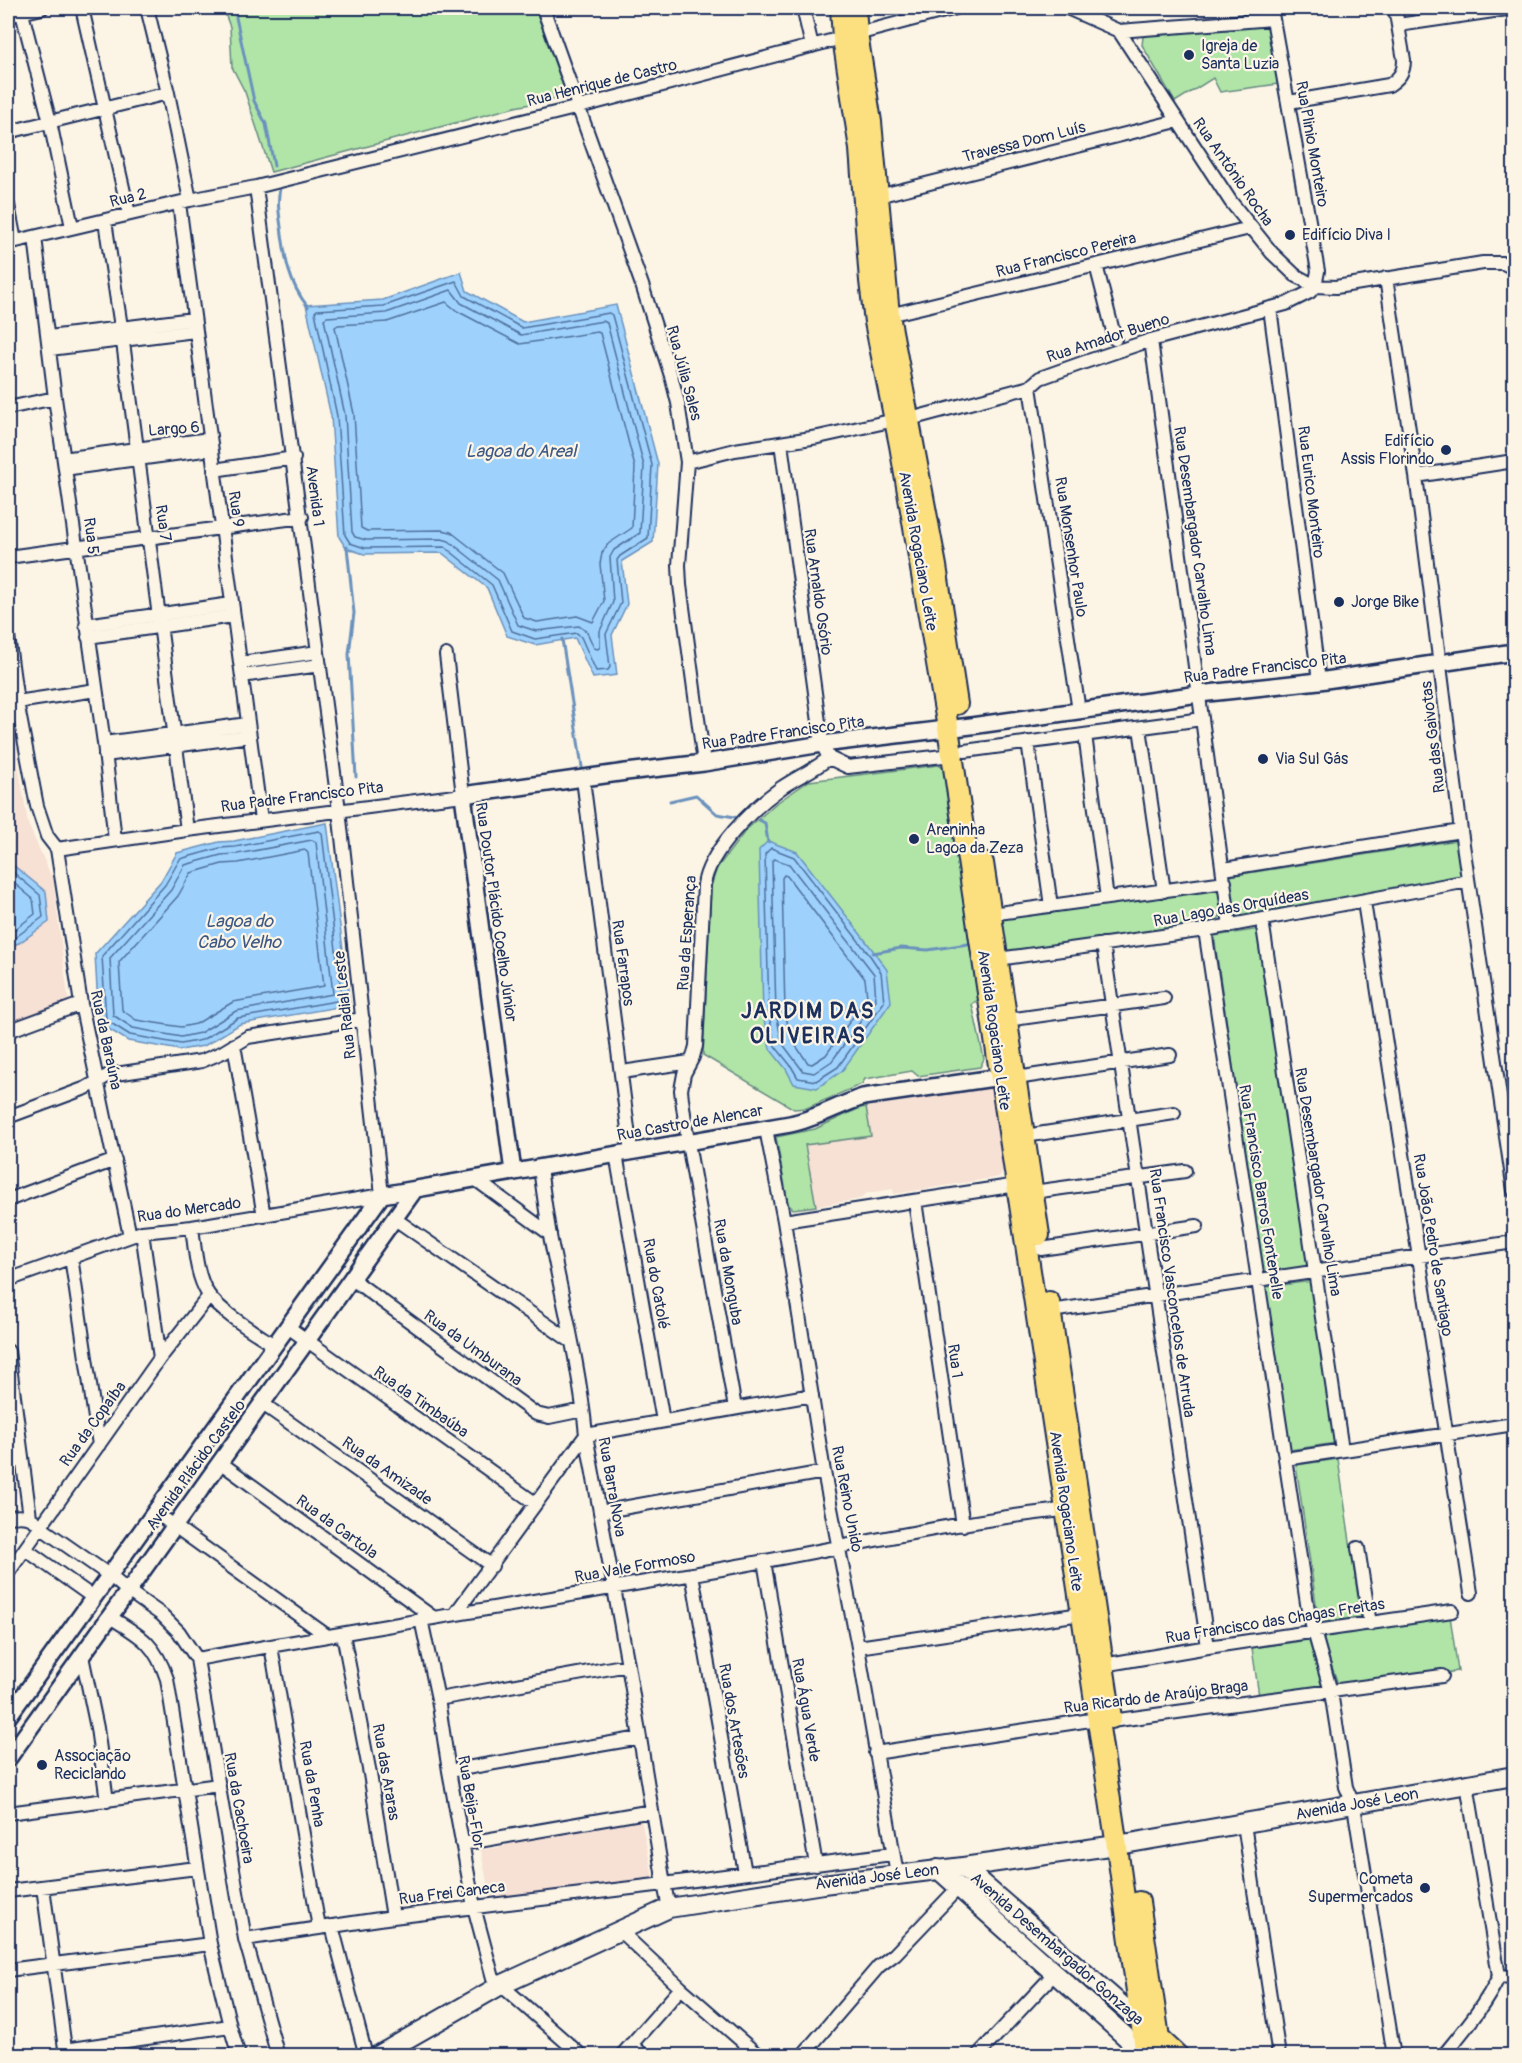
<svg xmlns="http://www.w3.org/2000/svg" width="1522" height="2063" font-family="Pangolin,sans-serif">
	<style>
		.built { fill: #f7e0d4 }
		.green { fill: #b0e5a7; stroke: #668a82; stroke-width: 1.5 }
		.water { fill: #9ed2fc; stroke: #6a91bd; stroke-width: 1.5 }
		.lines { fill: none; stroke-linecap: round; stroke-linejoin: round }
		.shore { stroke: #4f709d; stroke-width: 1.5 }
		.stream { stroke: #6a91bd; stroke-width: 3 }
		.minor-casing { stroke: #1b2f5e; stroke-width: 16 }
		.tertiary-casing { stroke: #1b2f5e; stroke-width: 20 }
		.secondary-casing { stroke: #1b2f5e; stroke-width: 22 }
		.primary-casing { stroke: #1b2f5e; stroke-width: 24 }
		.minor { stroke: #fcf5e5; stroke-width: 12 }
		.tertiary { stroke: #fcf5e5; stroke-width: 15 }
		.secondary { stroke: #fcf5e5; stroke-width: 18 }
		.primary { stroke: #fce080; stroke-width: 20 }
		.poi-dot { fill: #1b2f5e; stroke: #fcf5e5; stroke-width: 2 }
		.labels { text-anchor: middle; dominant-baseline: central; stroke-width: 4.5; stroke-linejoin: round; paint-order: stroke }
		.poi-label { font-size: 16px; fill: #1b2f5e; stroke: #fcf5e5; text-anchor: start }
		.street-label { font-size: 16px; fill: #1b2f5e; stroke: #fcf5e5 }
		.water-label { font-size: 18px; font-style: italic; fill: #3c5886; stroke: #fcf5e5 }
		.district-label { font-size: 22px; font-weight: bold; letter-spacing: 1.5px; fill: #1b2f5e; stroke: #fcf5e5 }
	</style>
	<rect width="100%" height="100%" fill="#fcf5e5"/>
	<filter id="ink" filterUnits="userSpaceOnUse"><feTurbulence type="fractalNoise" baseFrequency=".0167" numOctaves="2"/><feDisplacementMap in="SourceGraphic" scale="12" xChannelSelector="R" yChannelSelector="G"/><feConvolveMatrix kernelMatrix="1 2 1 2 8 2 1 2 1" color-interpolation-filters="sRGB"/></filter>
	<g filter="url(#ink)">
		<path class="built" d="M8,700L28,824L53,880L69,1005L8,1026Z
			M991,1088L1004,1169L999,1177L894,1194L893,1189L867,1193L860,1199L816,1206L805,1145L870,1136L866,1107Z
			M641,1820L653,1877L495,1899L489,1893L481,1850L506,1846V1842Z"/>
		<path class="green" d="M223,8H535L567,97L515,107L271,172L245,92L232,67L230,27Z
			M1270,24L1278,84L1220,92L1213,78L1175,102L1142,45L1143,37L1148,32Z
			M939,765L947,770L968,934L979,999L972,1004L984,1059L980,1067L918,1076L912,1071L865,1079L862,1084L807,1108L794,1109L703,1055L711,886L717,868L746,830L775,804L809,781Z
			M1457,840L1462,878L1235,919L1229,876Z
			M1219,889C1221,901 1226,913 1215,923L1009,953L1005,950L1000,925L1002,916Z
			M1260,929L1309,1267L1263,1274L1214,936Z
			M866,1107L871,1136L805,1145L816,1206L793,1209L788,1204L776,1137L815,1129L860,1108Z
			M1312,1281L1336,1443L1290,1450L1266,1287Z
			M1338,1459L1361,1617L1319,1624L1296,1465Z
			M1450,1616L1458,1671L1339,1687L1323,1641L1325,1636Z
			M1308,1640L1312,1644L1324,1685L1319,1689L1259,1696L1252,1648Z"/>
		<path class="water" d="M461,272L467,291L523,322L616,305L658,464L653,542L622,561L627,604L612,635L617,675L593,678L575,638L535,645L507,636L487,588L442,553L364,554L346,548L339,537L331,416L306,305L383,300Z
			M327,823L350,1005L240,1024L204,1046L180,1050L128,1041L99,1023L95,954L161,881L177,853L219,842L234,841Z
			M768,841L797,852L875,953L887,970L891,1002L842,1071L817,1088L794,1084L786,1069L770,1049L763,1015L759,850Z
			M8,861L46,892L49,922L19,943L8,947Z"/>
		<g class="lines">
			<path class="shore" d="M456,281L464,296L522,328L609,313L612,315L652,465L648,538L620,556L617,560L621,603L606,634L610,667L608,670L596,671L581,637L577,633L535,639L512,631L492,585L445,547L365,548L350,543L345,535L337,416L315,312L317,310L384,306Z
				M451,290L461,303L521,335L603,321L607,323L644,466L640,533L614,550L610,557L613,602L600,631V647L598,649L594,648L587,632L579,626L536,631L518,625L498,580L449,541L442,539L366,540L355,537L352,532L345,415L324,319L327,317L386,313Z
				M446,302L457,311L520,344L597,332L600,333L635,467L632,528L608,544L602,553L600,564L604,601L593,622L577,616L537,622L524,618L503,573L451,532L442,530L367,531L361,528L354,414L335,327L338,325L387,322Z
				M319,831L322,833L342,1000L238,1018L202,1040L181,1044L130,1035L106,1020L102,956L165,885L180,859L220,848L235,847Z
				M312,840L316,842L333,994L236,1011L200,1033L181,1037L133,1028L113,1015L110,958L171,890L185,865L221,855L237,854Z
				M771,848L794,857L871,957L881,972L884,1002L838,1067L816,1081L798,1078L791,1066L775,1046L769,1014L765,854Z
				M305,850L308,853L324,986L233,1002L196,1024L181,1027L136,1020L122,1010L119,962L178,896L191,873L222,864L238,863Z
				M774,859L789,864L874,974L876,1000L832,1061L814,1073L803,1071L782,1043L776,1013L772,861Z
				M8,868L40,895L43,917L16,937L8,941
				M784,875L787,876L865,979L867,997L826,1055L812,1064L808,1063L791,1039L785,1012L782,878Z
				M8,878L33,899L35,914L13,931L8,933"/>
			<path class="stream" d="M234,8L254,101L266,124L274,166
				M280,188C277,202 279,213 281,227C285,258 288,282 308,307
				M347,547L354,613L349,654L356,777
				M562,639L582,767
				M670,801L696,795L717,814L735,817
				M759,820L765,823L768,842
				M873,953L901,948L928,950L968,944"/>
			<g class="minor-casing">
				<path id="minor" d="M82,8L129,214
					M147,8L168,93L190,200
					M543,8L642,285L672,379L678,403L687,462L679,565L680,585L704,763
					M803,8L812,46
					M1067,8L1119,31L1231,202L1272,253L1295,275L1315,286L1336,287L1483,263H1503L1514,268
					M22,13L50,122L72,227
					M8,16L42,8
					M1398,25L1514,8
					M1119,31L1273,19
					M1289,102L1389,85C1399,78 1404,73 1404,60L1395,8
					M8,132L168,93
					M878,196L1177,121
					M179,203L261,820
					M8,205L15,241
					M105,221L121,327L187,830
					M35,237L55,398L104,743L115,840
					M8,243L190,200L256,187L579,107L956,8
					M1096,265L1115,339
					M1386,278L1416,476L1461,831L1514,1191
					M1270,308L1319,681
					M889,315L1250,228
					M49,337L193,319
					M1151,340L1230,926
					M50,349L195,331
					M1030,387L1079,711
					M8,408L55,398
					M910,419L1030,387L1040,378L1085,362L1151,340L1286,304L1310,292L1315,286L1318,271L1271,8
					M202,440L211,443L204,450L71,468L65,463L70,458Z
					M687,462L735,450L818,437L895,420
					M214,470L294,458
					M1416,476L1514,461
					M8,557L302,517
					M86,625L231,604
					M8,636L17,702L37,806L47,836L57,849
					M88,637L233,616
					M240,663L318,652
					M242,676L320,665
					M17,702L96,690
					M1140,728L1164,891
					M1085,735L1107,898
					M1028,742L1051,906
					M104,743L248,724
					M965,751L1202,719
					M105,755L250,736
					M829,758L848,767L952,755
					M583,779L631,1152
					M57,849L187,830L463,795L446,655
					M57,849L81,1004L130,1236
					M1224,869L1461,831
					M1364,902L1471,1593
					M991,914L1225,882
					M1262,920L1342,1450
					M1205,930L1308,1610L1331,1692L1346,1787L1354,1806L1394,2056
					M1103,944L1208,1647
					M998,959L1205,930L1468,881
					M1007,1020L1164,998
					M8,1031L81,1004
					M234,1045L264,1216
					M622,1072L690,1062
					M1016,1078L1170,1055
					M8,1117L86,1088L109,1075L202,1061L223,1052L248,1037L363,1019
					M766,1129L784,1221L824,1472L858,1647L897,1874
					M1025,1136L1174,1113
					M616,1154L663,1421
					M540,1168C543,1190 546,1213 550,1236C563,1302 580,1368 586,1435L628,1665L664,1884L892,1854
					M475,1179L550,1234
					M1033,1192L1185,1171
					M8,1200L115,1160
					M915,1201L963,1525
					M395,1219L572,1342
					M784,1221L1017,1185
					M192,1227C195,1249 196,1275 208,1294C220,1312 256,1333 274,1345
					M142,1232L160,1358
					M1041,1249L1197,1226
					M71,1257L99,1445
					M352,1279L536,1414L549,1417L583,1410
					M8,1280L142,1232L192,1227L382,1195L339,810L256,187
					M1044,1312L1514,1242
					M288,1327L535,1503
					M8,1351L30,1517
					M263,1404L492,1566
					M735,1408L688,1143L682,1099L681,1090L684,1074L693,1057L696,1046L704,885C708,852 754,807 781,788C797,777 814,770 829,758L822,744L781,443
					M1285,1459L1514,1424
					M221,1463L434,1618
					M155,1512L326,1635
					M600,1512L824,1472
					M8,1517C21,1516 32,1514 40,1527L109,1575L128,1591L162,1615L179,1632L197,1659L245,1939L278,2056
					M1358,1548L1370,1624
					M25,1549L94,1598
					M764,1561L816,1865
					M8,1573L160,1358L209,1296
					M692,1574L745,1873
					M455,1614L586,1435L812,1395
					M110,1617C141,1636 155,1643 167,1679L210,1944L230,2026L239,2056
					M421,1619L438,1699L449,1771L474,1907L493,1978L582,2056
					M343,1634L370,1774L393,1917
					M271,1646L319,1928
					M858,1647L1081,1614
					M82,1656L97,1728L107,1801
					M197,1659C373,1627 551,1599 727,1568C841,1548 955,1521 1071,1509
					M1103,1665L1208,1647L1452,1611
					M438,1699L628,1665
					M875,1753L1097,1719L1111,1721L1442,1676
					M449,1771L640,1738
					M8,1813L219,1785
					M1244,1824L1279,2056
					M462,1844L652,1811
					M43,1887L66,2056
					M8,1891L197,1868
					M332,1926L366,2056
					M620,1931L681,1988L759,2056
					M245,1939L393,1917L664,1884L669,1908
					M8,1970L210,1944
					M1499,1976L1514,1977
					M631,2044L644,2056
					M64,2050L230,2026
					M621,2056L681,1988
					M802,2056L879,1966L895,1954L958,1888
					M977,2056L1054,1974
					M1443,2056C1464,2030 1485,2006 1499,1976L1467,1784"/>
			</g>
			<g class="tertiary-casing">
				<path id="tertiary" d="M513,1172L463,795L626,772L704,763L822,744L971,726L1199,694L1319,681L1514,652
					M8,1717L382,1195L790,1124C816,1119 838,1105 863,1097L1001,1077
					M8,1759L414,1191"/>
			</g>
			<g class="secondary-casing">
				<path id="secondary" d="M963,1867L1142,2023
					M938,1869L1145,2054
					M377,2056L501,1985L669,1908L823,1884L963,1867L1130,1843L1514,1776"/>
			</g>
			<g class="primary-casing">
				<path id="primary" d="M841,8L843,38L860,149L870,281L875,322L900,445L948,728L1116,1840L1146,2056
					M855,8L857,34L871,122L889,315L936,566L957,704
					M983,863L1039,1235
					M1049,1302L1111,1718
					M1139,1902L1159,2038
					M1151,2031L1178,2056"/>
			</g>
			<use href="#minor" class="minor"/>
			<use href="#tertiary" class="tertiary"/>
			<use href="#secondary" class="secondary"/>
			<use href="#primary" class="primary"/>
		</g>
	</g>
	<g class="poi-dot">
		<circle cx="1189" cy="55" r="6"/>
		<circle cx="1290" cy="235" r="6"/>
		<circle cx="1446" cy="450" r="6"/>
		<circle cx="1339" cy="602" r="6"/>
		<circle cx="1263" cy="759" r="6"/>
		<circle cx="914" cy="839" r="6"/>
		<circle cx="42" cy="1765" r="6"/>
		<circle cx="1425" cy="1888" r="6"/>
	</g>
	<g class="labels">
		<g class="poi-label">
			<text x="1201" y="46">Igreja de<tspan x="1201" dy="18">Santa Luzia</tspan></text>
			<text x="1302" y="235">Edifício Diva I</text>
			<text x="1434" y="441" text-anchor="end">Edifício<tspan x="1434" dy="18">Assis Florindo</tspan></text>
			<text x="1351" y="602">Jorge Bike</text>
			<text x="1275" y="759">Via Sul Gás</text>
			<text x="926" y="830">Areninha<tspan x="926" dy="18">Lagoa da Zeza</tspan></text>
			<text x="54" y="1756">Associação<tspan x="54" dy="18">Reciclando</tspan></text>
			<text x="1413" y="1879" text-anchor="end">Cometa<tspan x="1413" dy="18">Supermercados</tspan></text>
		</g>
		<g class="street-label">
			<text transform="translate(602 83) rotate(-14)">Rua Henrique de Castro</text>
			<text transform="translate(1024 142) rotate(-14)">Travessa Dom Luís</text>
			<text transform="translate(1312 144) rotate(80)">Rua Plinio Monteiro</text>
			<text transform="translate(1233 172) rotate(55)">Rua Antônio Rocha</text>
			<text transform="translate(128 198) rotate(-14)">Rua 2</text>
			<text transform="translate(1066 255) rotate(-14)">Rua Francisco Pereira</text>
			<text transform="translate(1108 338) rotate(-18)">Rua Amador Bueno</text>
			<text transform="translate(684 373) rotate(75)">Rua Júlia Sales</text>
			<text transform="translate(174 429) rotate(-4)">Largo 6</text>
			<text transform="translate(1311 492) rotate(83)">Rua Eurico Monteiro</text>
			<text transform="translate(315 496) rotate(83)">Avenida 1</text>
			<text transform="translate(236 509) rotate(82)">Rua 9</text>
			<text transform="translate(163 523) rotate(82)">Rua 7</text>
			<text transform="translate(91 536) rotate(83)">Rua 5</text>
			<text transform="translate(1195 541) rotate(82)">Rua Desembargador Carvalho Lima</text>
			<text transform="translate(1071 547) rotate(81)">Rua Monsenhor Paulo</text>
			<text transform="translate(918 551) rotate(80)">Avenida Rogaciano Leite</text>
			<text transform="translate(818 592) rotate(82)">Rua Arnaldo Osório</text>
			<text transform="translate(1265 668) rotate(-7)">Rua Padre Francisco Pita</text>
			<text transform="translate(783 733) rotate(-8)">Rua Padre Francisco Pita</text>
			<text transform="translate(1433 737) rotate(-97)">Rua das Gaivotas</text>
			<text transform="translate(302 797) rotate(-7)">Rua Padre Francisco Pita</text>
			<text transform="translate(1231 908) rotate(-10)">Rua Lago das Orquídeas</text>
			<text transform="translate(496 912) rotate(82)">Rua Doutor Plácido Coelho Júnior</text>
			<text transform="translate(687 933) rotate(-86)">Rua da Esperança</text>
			<text transform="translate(623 963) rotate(82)">Rua Farrapos</text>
			<text transform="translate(345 1005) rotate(-96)">Rua Radial Leste</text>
			<text transform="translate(994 1030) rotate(82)">Avenida Rogaciano Leite</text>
			<text transform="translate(106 1040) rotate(78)">Rua da Baraúna</text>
			<text transform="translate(690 1123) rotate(-10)">Rua Castro de Alencar</text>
			<text transform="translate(1318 1182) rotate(81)">Rua Desembargador Carvalho Lima</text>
			<text transform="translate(1261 1192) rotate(81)">Rua Francisco Barros Fontenelle</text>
			<text transform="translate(189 1210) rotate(-8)">Rua do Mercado</text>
			<text transform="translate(1433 1245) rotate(81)">Rua João Pedro de Santiago</text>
			<text transform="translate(728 1272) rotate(80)">Rua da Monguba</text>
			<text transform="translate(656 1284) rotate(80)">Rua do Catolé</text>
			<text transform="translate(1172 1293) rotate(82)">Rua Francisco Vasconcelos de Arruda</text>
			<text transform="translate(473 1348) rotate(36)">Rua da Umburana</text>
			<text transform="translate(955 1361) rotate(82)">Rua 1</text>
			<text transform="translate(421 1402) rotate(35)">Rua da Timbaúba</text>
			<text transform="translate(93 1424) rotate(-54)">Rua da Copaíba</text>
			<text transform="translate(196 1465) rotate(-54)">Avenida Plácido Castelo</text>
			<text transform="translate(387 1471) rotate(35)">Rua da Amizade</text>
			<text transform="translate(612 1487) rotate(80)">Rua Barra Nova</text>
			<text transform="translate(847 1499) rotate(79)">Rua Reino Unido</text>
			<text transform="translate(1066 1511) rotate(82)">Avenida Rogaciano Leite</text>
			<text transform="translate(337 1527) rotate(36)">Rua da Cartola</text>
			<text transform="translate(635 1567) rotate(-10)">Rua Vale Formoso</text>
			<text transform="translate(1275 1621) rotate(-9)">Rua Francisco das Chagas Freitas</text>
			<text transform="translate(1156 1697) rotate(-7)">Rua Ricardo de Araújo Braga</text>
			<text transform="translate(806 1710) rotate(80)">Rua Água Verde</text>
			<text transform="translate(734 1721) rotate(80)">Rua dos Artesões</text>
			<text transform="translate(386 1772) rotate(80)">Rua das Araras</text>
			<text transform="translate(312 1784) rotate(80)">Rua da Penha</text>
			<text transform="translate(471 1802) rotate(80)">Rua Beija-Flor</text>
			<text transform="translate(1357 1804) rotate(-10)">Avenida José Leon</text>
			<text transform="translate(239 1808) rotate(80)">Rua da Cachoeira</text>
			<text transform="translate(877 1877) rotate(-7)">Avenida José Leon</text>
			<text transform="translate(452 1893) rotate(-7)">Rua Frei Caneca</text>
			<text transform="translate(1057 1949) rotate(41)">Avenida Desembargador Gonzaga</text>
		</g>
		<g class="water-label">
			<text x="521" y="451">Lagoa do Areal</text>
			<text x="239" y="921">Lagoa do<tspan x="239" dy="21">Cabo Velho</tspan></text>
		</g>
		<g class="district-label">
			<text x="808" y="1011">JARDIM DAS<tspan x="808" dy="25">OLIVEIRAS</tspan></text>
		</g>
	</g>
	<rect width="1522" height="2063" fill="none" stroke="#fcf5e5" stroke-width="30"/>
	<rect x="15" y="15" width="1492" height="2033" fill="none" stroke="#1b2f5e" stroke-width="2" filter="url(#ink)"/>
</svg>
